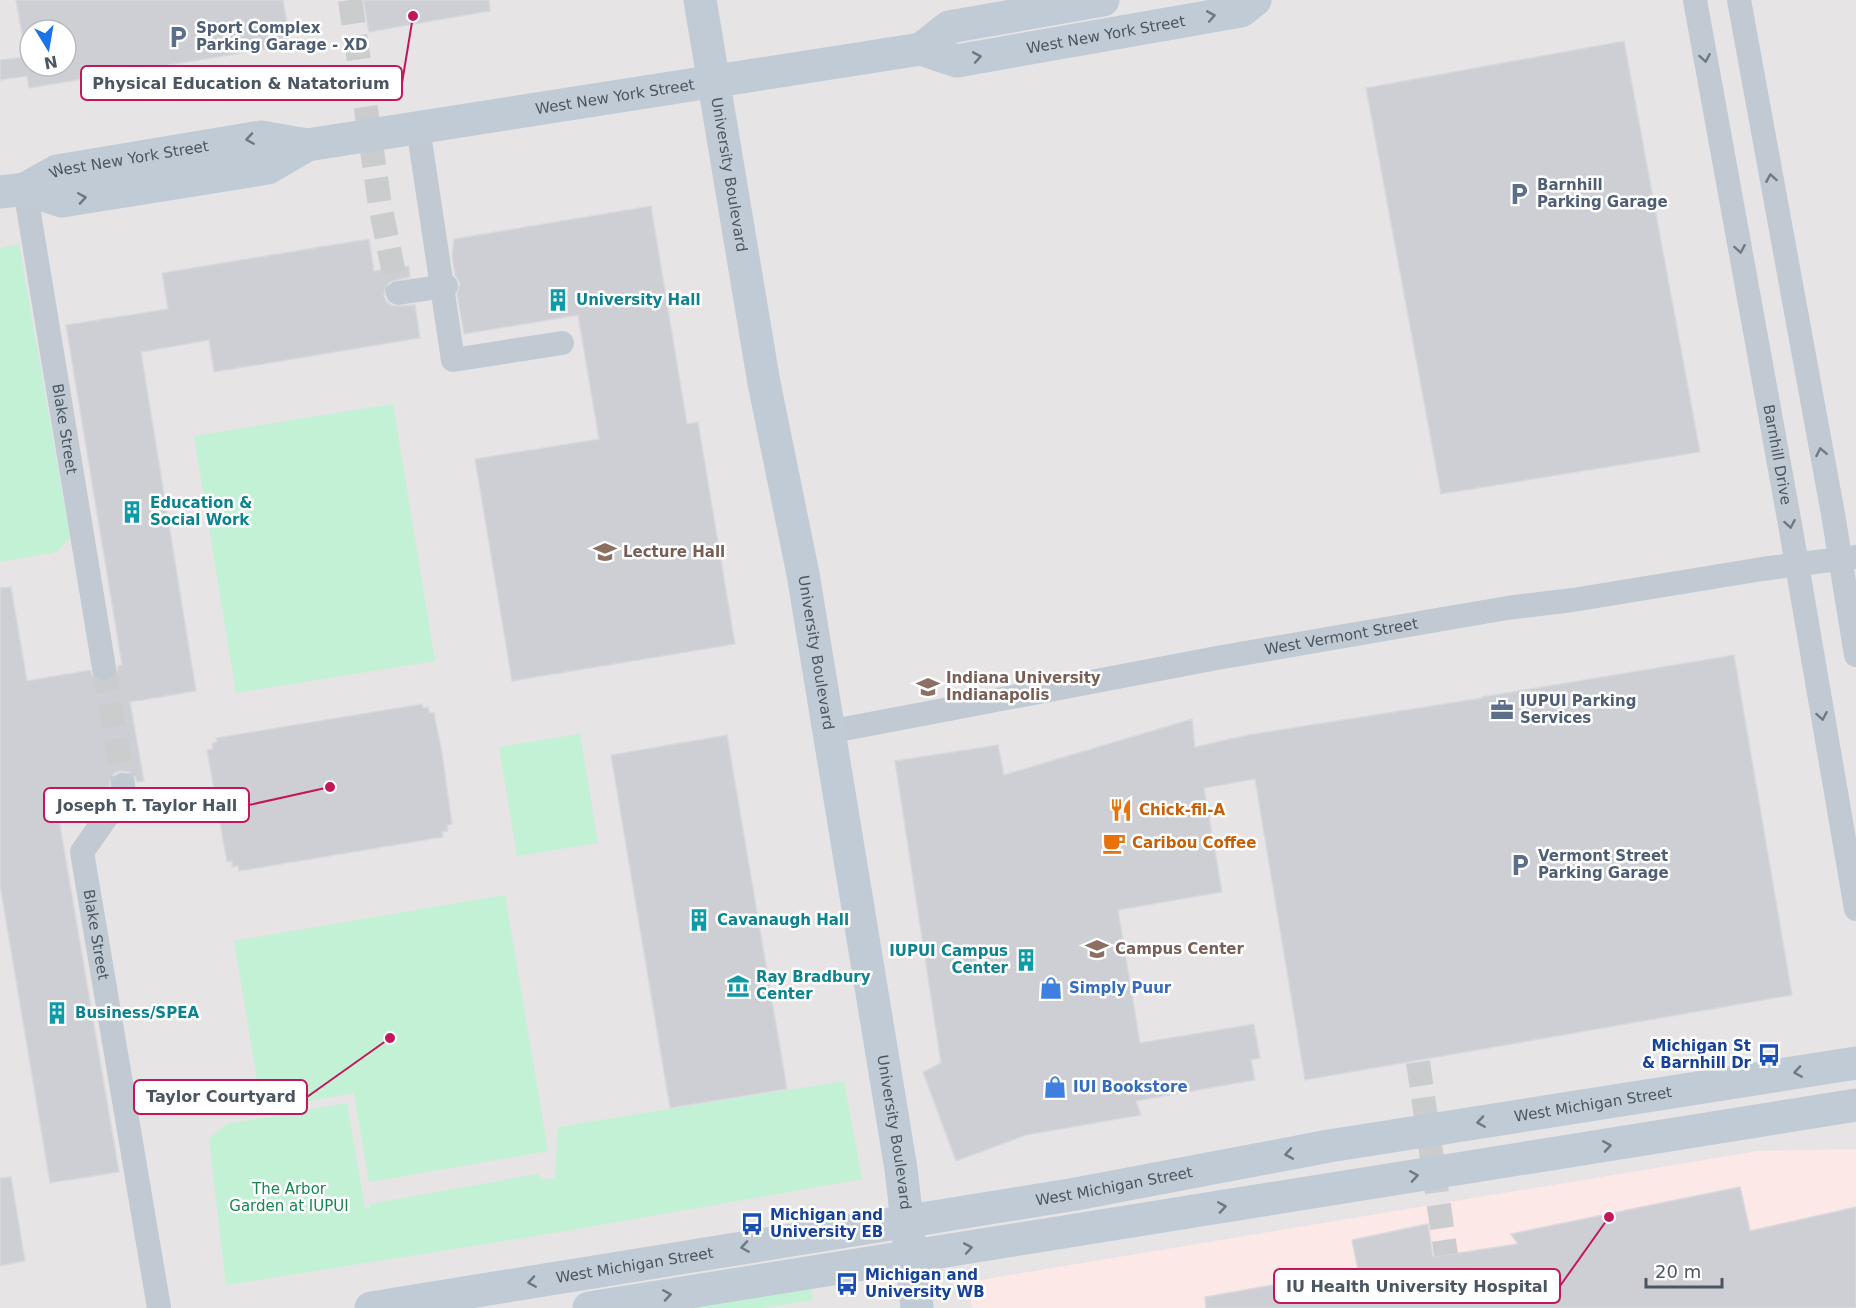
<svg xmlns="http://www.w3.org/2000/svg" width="1856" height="1308" font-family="'DejaVu Sans',sans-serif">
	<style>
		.education { fill: #e6e4e5; fill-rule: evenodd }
		.medical { fill: #fce8e6 }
		.green { fill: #c3f1d5 }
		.building { fill: #cdcfd5; stroke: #d7d9de; stroke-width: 1.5; fill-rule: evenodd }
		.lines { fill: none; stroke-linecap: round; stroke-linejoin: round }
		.street-tunnel { stroke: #caccce; stroke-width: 24; stroke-dasharray: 24 12; stroke-linecap: butt }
		.street { stroke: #c1cad2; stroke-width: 24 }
		.secondary { stroke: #c1cbd6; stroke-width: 33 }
		.street-bridge { stroke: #c1cad2; stroke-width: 24 }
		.oneway { stroke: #6e7984 }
		.oneway2 { stroke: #6e7983 }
		.labels { text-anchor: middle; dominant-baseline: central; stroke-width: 5; stroke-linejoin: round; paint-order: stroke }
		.service-label { font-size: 15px; font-weight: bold; fill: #4e5e75; stroke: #fff; text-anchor: start }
		.street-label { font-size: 15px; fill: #4a5661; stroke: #fff }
		.culture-label { font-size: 15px; font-weight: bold; fill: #0d838f; stroke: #fff; text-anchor: start }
		.education-label { font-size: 15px; font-weight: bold; fill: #785e54; stroke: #fff; text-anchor: start }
		.food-label { font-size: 15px; font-weight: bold; fill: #c56008; stroke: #fff; text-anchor: start }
		.shop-label { font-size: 15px; font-weight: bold; fill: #366cbe; stroke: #fff; text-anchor: start }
		.transit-label { font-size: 15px; font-weight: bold; fill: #164399; stroke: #fff; text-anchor: start }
		.park-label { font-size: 15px; fill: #17864f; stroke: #fff }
		.leader { fill: none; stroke: #c2185b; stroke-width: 2 }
		.callout-dot { fill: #c2185b; stroke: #fff; stroke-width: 2 }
		.callout { fill: #fff; stroke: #c2185b; stroke-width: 2 }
		.callout-label { font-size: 16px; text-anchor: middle; font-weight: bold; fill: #4a5661 }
	</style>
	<rect width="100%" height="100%" fill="#f5f3f3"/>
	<path class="education" d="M0,0H1856V1308H0ZM30,30H66V66H30Z"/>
	<path class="medical" d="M1856,1149V1308H972L968,1282L1757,1151Z"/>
	<path class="green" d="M19,244L70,538L57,552L0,562V248Z
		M393,404L435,661L236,693L194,436Z
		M580,734L598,843L517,856L499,747Z
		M505,895L548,1151L369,1182L354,1093L262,1109L234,941Z
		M844,1081L862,1179L554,1233L226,1285L209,1139L227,1124L347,1103L365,1209L370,1208V1204L538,1174L542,1180L555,1178L558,1127Z
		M811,1288L813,1300L761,1308H684Z"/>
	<path class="building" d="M16,0H283L291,45L29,88L27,76L0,80V60L26,57ZM30,30H66V66H30Z
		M363,0H489L490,11L369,32Z
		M1624,41L1700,452L1441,494L1366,88Z
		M651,206L687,424L698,422L735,644L512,681L475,459L599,439L578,315L464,334L457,294L460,283L455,275L452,255L454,239Z
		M369,239L374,271L409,266L410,277L390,282L385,288L384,296L387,302L393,306L415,305L420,338L214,372L209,340L141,352L196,691L130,702L144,781L137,782L135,777L129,772L120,771L115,773L110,779L109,787L55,796L119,1172L50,1183L0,885V588L11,587L27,681L90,670L93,677L98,681L106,682L113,679L117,672L118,666L122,665L66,325L168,309L162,273Z
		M1734,655L1792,995L1305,1080L1255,779L1204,788L1222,892L1118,910L1140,1043L1254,1024L1260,1058L1251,1060L1255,1080L1136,1101L1141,1115L1026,1135L956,1161L923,1072L941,1063L895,761L998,745L1004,775L1192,719L1195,747L1248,735L1482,698V697Z
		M422,704L423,708L428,707L429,713H434L442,753L452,824L447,825L448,831L442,832L443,837L239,871L238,866L232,867V861L227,862L207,750L213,749L212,743L217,742L216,738Z
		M727,735L787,1089L670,1108L611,755Z
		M11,1177L25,1261L0,1266V1178Z
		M1740,1187L1750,1231L1856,1207V1308H1206L1205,1297L1358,1270L1352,1240L1428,1224L1433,1257L1518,1244L1511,1234Z"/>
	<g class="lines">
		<path class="street-tunnel" d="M350,0L380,205L398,293
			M104,668L123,785
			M1418,1062L1446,1255"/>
		<g class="street">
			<path id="s1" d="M1695,0L1791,530L1856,909"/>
			<path d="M1739,0L1833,514L1856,655"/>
			<path d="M418,127L453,360L562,343"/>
			<path id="s2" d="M25,189L104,668"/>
			<path id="s3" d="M828,732L1217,658L1507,608L1573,600L1762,569L1856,557"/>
			<path id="s4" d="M123,785L124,792L82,852L159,1308"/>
		</g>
		<g class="secondary">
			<path id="s5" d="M700,0L764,383L803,574L901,1169L917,1308"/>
			<path d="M921,49L949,27L1103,0"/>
			<path d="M25,189L62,201L268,168L307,145"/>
			<path id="s6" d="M0,192L25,189L57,171L261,137L307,145L921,49L957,61L1241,11L1255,0"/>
			<path id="s7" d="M371,1308L1076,1194L1329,1146L1856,1063"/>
			<path d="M589,1308L1856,1105"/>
		</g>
		<path class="street-bridge" d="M398,293L446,286"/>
	</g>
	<defs><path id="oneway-chevron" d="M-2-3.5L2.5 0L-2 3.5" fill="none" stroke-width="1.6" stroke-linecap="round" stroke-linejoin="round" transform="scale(1.5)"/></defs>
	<g class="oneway">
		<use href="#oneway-chevron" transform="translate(1211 16) rotate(-10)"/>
		<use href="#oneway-chevron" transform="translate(977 57) rotate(-10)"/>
		<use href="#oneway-chevron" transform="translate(250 139) rotate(171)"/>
		<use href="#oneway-chevron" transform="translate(82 198) rotate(-9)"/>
		<use href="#oneway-chevron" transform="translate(1798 1072) rotate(171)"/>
		<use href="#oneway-chevron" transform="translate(1481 1122) rotate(171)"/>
		<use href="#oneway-chevron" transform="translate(1607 1146) rotate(-9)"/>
		<use href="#oneway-chevron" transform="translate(1289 1154) rotate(170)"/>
		<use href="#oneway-chevron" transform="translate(1414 1176) rotate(-9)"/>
		<use href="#oneway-chevron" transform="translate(1222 1207) rotate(-9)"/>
		<use href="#oneway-chevron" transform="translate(745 1247) rotate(171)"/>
		<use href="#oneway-chevron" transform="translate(968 1248) rotate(-10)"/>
		<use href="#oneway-chevron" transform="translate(532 1282) rotate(171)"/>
		<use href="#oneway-chevron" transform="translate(667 1295) rotate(-9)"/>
	</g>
	<g class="oneway2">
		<use href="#oneway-chevron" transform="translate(1705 58) rotate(80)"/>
		<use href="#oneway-chevron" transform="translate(1771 178) rotate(-100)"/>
		<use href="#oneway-chevron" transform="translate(1740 249) rotate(80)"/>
		<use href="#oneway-chevron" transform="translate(1821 452) rotate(-101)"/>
		<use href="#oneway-chevron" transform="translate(1790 524) rotate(80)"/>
		<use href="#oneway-chevron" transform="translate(1822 716) rotate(80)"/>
	</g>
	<defs>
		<g id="parking-bare" transform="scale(1.8)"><path d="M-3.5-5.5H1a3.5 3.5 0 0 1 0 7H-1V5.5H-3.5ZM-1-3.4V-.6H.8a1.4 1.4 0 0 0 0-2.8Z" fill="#5c6f8a" stroke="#fff" stroke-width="2.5" paint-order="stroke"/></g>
		<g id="building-bare" transform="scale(1.8)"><path d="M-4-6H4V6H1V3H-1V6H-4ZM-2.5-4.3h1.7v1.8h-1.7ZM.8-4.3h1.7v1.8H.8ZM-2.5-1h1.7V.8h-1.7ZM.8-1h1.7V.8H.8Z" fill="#0f9aa8" stroke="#fff" stroke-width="2.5" paint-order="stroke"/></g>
		<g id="university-bare" transform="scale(1.8)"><path d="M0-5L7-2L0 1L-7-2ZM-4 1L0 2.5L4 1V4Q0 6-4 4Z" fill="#8d6e63" stroke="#fff" stroke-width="2.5" paint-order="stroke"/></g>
		<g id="office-bare" transform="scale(1.8)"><path d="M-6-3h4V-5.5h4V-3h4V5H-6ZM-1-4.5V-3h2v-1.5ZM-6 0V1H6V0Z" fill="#5c6f8a" stroke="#fff" stroke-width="2.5" paint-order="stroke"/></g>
		<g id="restaurant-bare" transform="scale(1.8)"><path d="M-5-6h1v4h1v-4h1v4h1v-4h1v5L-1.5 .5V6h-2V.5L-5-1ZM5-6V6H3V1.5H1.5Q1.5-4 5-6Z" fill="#e8710a" stroke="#fff" stroke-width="2.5" paint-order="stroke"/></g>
		<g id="cafe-bare" transform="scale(1.8)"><path d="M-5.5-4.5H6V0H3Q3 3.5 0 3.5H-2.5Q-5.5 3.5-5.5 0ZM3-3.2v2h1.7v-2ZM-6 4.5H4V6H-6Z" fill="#e8710a" stroke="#fff" stroke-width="2.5" paint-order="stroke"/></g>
		<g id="museum-bare" transform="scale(1.8)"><path d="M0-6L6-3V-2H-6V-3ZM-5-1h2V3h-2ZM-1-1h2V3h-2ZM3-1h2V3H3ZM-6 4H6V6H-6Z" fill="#0f9aa8" stroke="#fff" stroke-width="2.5" paint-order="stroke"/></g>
		<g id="shop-bare" transform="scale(1.8)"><path d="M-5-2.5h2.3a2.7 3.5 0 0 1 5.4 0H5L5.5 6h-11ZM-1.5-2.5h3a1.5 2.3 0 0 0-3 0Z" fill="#3f7fe0" stroke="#fff" stroke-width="2.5" paint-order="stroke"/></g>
		<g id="bus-bare" transform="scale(1.8)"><path d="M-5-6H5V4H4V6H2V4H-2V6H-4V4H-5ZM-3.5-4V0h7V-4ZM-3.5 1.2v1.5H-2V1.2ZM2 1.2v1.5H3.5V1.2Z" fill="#1a4fb4" stroke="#fff" stroke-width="2.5" paint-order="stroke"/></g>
	</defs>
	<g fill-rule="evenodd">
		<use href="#parking-bare" x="178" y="37"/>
		<use href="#parking-bare" x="1519" y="194"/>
		<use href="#building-bare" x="558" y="300"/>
		<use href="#building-bare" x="132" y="512"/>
		<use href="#university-bare" x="605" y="552"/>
		<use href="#university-bare" x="928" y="687"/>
		<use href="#office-bare" x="1502" y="710"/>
		<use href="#restaurant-bare" x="1121" y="810"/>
		<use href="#cafe-bare" x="1114" y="843"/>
		<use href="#parking-bare" x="1520" y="865"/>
		<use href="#building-bare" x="699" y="920"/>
		<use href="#university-bare" x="1097" y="949"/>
		<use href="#building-bare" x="1026" y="960"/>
		<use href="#museum-bare" x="738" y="986"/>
		<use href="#shop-bare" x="1051" y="988"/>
		<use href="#building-bare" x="57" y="1013"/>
		<use href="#bus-bare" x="1769" y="1055"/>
		<use href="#shop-bare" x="1055" y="1087"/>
		<use href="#bus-bare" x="752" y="1224"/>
		<use href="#bus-bare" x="847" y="1284"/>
	</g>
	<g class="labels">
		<g class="service-label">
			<text x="196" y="28">Sport Complex<tspan x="196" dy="17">Parking Garage - XD</tspan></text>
			<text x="1537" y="185">Barnhill<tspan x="1537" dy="17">Parking Garage</tspan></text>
			<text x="1520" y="701">IUPUI Parking<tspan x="1520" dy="17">Services</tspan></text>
			<text x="1538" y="856">Vermont Street<tspan x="1538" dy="17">Parking Garage</tspan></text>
		</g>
		<g class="street-label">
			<text stroke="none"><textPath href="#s6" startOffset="1126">West New York Street</textPath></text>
			<text stroke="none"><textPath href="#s6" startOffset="627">West New York Street</textPath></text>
			<text stroke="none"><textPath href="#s6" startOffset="135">West New York Street</textPath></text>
			<text stroke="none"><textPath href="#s5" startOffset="177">University Boulevard</textPath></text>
			<text stroke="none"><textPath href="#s2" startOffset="243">Blake Street</textPath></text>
			<text stroke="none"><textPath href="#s1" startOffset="462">Barnhill Drive</textPath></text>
			<text stroke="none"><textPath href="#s3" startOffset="522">West Vermont Street</textPath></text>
			<text stroke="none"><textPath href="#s5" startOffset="663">University Boulevard</textPath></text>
			<text stroke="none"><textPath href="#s4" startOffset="164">Blake Street</textPath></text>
			<text stroke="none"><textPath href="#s7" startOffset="1239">West Michigan Street</textPath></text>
			<text stroke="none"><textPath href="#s5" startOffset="1149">University Boulevard</textPath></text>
			<text stroke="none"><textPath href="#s7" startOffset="753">West Michigan Street</textPath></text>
			<text stroke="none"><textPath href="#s7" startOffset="267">West Michigan Street</textPath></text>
		</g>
		<g class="culture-label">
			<text x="576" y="300">University Hall</text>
			<text x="150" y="503">Education &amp;<tspan x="150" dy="17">Social Work</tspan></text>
			<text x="717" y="920">Cavanaugh Hall</text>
			<text x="1008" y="951" text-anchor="end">IUPUI Campus<tspan x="1008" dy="17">Center</tspan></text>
			<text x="756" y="977">Ray Bradbury<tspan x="756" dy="17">Center</tspan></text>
			<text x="75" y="1013">Business/SPEA</text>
		</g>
		<g class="education-label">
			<text x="623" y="552">Lecture Hall</text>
			<text x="946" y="678">Indiana University<tspan x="946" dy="17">Indianapolis</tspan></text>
			<text x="1115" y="949">Campus Center</text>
		</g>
		<g class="food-label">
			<text x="1139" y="810">Chick-fil-A</text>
			<text x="1132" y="843">Caribou Coffee</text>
		</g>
		<g class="shop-label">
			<text x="1069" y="988">Simply Puur</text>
			<text x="1073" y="1087">IUI Bookstore</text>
		</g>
		<g class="transit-label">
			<text x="1751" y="1046" text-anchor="end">Michigan St<tspan x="1751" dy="17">&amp; Barnhill Dr</tspan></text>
			<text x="770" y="1215">Michigan and<tspan x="770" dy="17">University EB</tspan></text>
			<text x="865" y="1275">Michigan and<tspan x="865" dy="17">University WB</tspan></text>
		</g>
		<g class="park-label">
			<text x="289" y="1189">The Arbor<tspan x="289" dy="17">Garden at IUPUI</tspan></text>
		</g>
	</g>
	<path class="leader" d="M413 16L402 83M330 787L249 805M390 1038L307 1097M1609 1217L1560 1286"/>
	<g class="callout-dot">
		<circle cx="413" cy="16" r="6"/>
		<circle cx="330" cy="787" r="6"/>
		<circle cx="390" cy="1038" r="6"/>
		<circle cx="1609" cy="1217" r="6"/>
	</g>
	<g class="callout">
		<rect x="81" y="66" width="321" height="34" rx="6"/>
		<rect x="44" y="788" width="205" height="34" rx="6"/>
		<rect x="134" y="1080" width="173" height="34" rx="6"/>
		<rect x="1274" y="1269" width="286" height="34" rx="6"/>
	</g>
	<g class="callout-label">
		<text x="241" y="89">Physical Education &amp; Natatorium</text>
		<text x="147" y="811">Joseph T. Taylor Hall</text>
		<text x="221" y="1102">Taylor Courtyard</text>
		<text x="1417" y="1292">IU Health University Hospital</text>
	</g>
	<g transform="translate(48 48) rotate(169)"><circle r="28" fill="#ffffff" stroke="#b7bbc0" stroke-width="1.5"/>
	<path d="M0-4.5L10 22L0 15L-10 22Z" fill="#1a73e8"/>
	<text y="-9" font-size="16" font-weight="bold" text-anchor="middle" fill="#4a5661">N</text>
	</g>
	<path d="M1646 1278v9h76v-9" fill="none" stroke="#4a5661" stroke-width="3"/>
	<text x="1655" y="1278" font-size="18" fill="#4a5661" stroke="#ffffff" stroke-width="4.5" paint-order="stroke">20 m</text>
</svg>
